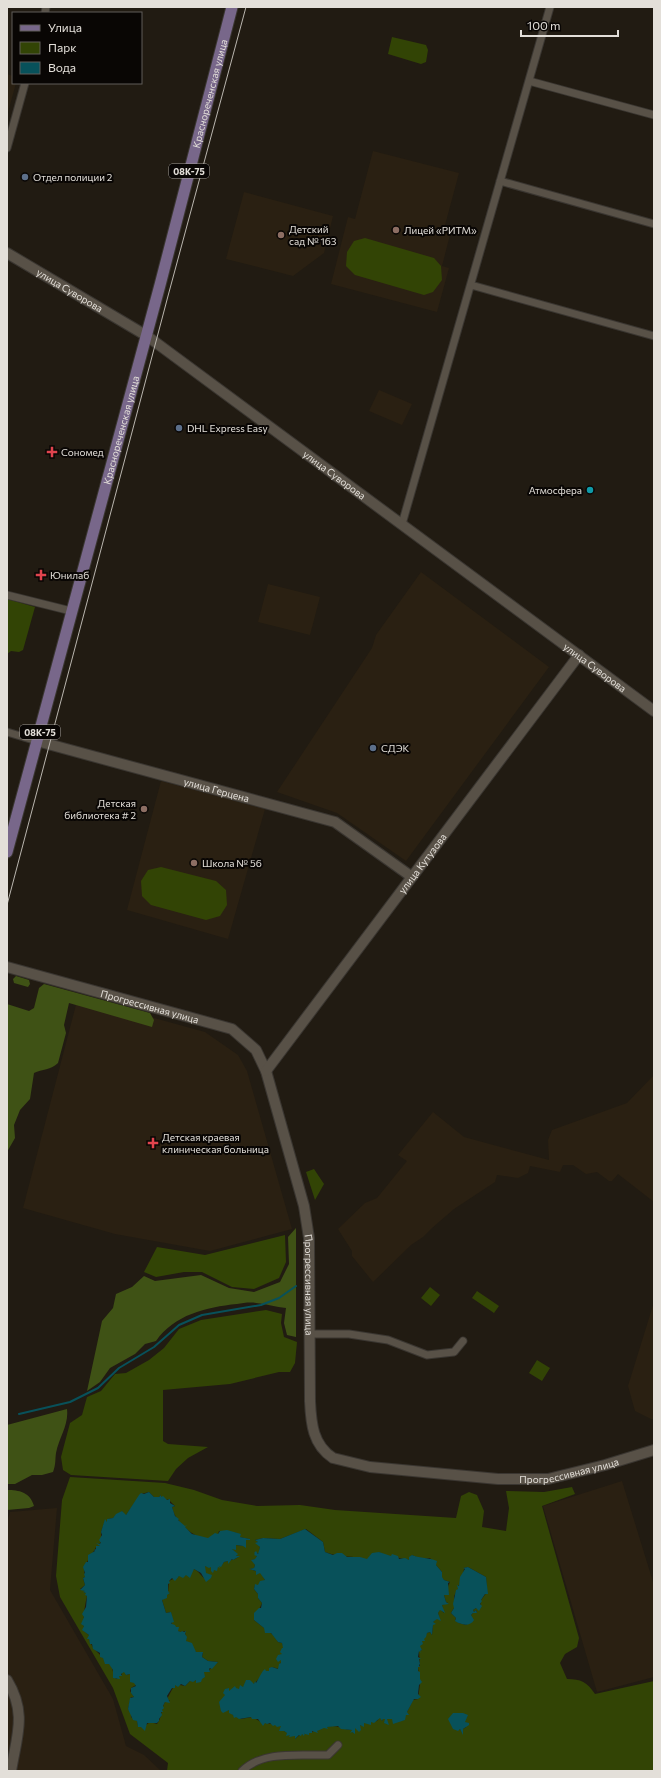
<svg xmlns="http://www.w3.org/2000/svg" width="661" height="1778" font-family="Commissioner,sans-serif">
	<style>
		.built { fill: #2a2012 }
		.green { fill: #324405; fill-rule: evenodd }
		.forest { fill: #3f5215 }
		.water { fill: #08515a }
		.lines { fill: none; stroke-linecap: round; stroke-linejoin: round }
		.stream { stroke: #08515a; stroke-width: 2 }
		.street-casing { stroke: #3a3631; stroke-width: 9 }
		.secondary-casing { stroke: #3a3631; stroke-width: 12 }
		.primary-casing { stroke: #3a3631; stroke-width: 13 }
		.street { stroke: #585147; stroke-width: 7 }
		.secondary { stroke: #585147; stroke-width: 10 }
		.primary { stroke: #78678a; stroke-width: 11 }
		.tram { stroke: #bab6af; stroke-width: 1 }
		.service-dot { fill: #5c6f8a; stroke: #090604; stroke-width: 1.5 }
		.education-dot { fill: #8d6e63; stroke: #090604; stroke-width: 1.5 }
		.health-dot { fill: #e0444e; stroke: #090604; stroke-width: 1.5 }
		.culture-dot { fill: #0f9aa8; stroke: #090604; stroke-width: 1.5 }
		.labels { text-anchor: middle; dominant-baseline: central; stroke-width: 4; stroke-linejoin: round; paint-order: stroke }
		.shield { fill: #090604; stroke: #a29e99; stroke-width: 1 }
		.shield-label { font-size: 9px; font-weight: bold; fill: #e3dfd9 }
		.street-label { font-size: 10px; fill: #e3dfd9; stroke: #090604 }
		.poi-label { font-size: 10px; fill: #e3dfd9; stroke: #090604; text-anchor: start }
	</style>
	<rect width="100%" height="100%" fill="#211b12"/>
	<path class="built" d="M7,74L13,76V83H16L7,116Z
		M373,151L459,173L444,229L451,231L442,266L449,268L437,312L331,284L348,217L355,219Z
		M244,192L333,216L324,253L293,276L226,259Z
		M379,390L412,404L402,425L369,411Z
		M421,572L549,667L406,861L337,813L277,792L372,648L376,635Z
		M268,584L320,597L310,635L258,622Z
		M161,781L265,809L228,939L127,910Z
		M78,997L205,1032L238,1055L247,1071L292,1229L210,1251L115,1234L23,1208Z
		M654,1075V1202L618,1174L612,1181H609L597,1172L586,1174L573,1165H563L560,1172L530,1166L528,1173L518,1178L497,1175L495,1182L454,1209L432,1228L423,1237L411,1245L373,1282L352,1256V1251L338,1229L365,1203L377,1198L407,1161L398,1155L433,1112L464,1137L549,1160L548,1140L552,1130L627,1103Z
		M654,1302V1419H651L635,1411L628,1386Z
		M622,1481L654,1585V1677L597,1692L543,1506Z
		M57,1508L50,1590L113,1699L126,1746L144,1755L161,1771H7V1523L10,1512Z"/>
	<path class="green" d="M392,37L426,45L428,50L426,62L421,64L388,54Z
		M365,238L434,258L441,266L442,280L433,292L424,295L355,275L346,266L347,252L354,241Z
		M7,599L35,607L23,650L19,652L11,651L7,654Z
		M161,867L216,881L226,890L227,905L220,916L206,920L151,905L142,896L141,881L148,870Z
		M314,1169L324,1184L315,1200L306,1172Z
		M285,1235L286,1262L279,1278L254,1289L232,1287L202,1272H184L156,1277L144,1272L157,1247L205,1255Z
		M430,1287L440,1295L431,1306L421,1298Z
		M477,1291L499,1306L494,1313L472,1298Z
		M266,1310L282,1314L281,1323L284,1337L297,1342L295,1363L290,1372H279L230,1384L163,1390V1441L168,1444L208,1447L188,1458L176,1469L168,1481L71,1475L63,1470L61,1457L70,1423L82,1415L87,1397L101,1391L115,1374L126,1373L149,1360L164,1348L179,1329L201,1320Z
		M537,1360L550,1368L542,1381L529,1373Z
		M70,1477L165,1483L194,1490L222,1500L257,1506L300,1505L335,1510L456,1518L461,1496L469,1492L477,1495L484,1511L482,1527L506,1531L509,1508L506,1491L544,1492L572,1487L575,1494L542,1506L579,1638L577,1647L565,1654L560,1663L567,1679C581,1679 587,1682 595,1694L654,1681V1771H167L168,1763L130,1734L113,1688L60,1597L56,1576L62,1500ZM149,1492L154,1497H159L161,1495V1497L167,1500L168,1499L175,1506L172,1507C174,1520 194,1540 209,1538C212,1537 215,1534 218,1534L219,1531L237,1533L240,1537L249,1539L246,1540L245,1544L242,1546L236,1545V1548L232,1549L237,1554L236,1556L238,1557L235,1559L224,1562L221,1566H219L214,1570L211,1567L205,1566V1573L211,1576L207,1580C201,1577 200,1572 194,1569L186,1575L179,1576L169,1581L168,1593L162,1600L166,1613L171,1612L172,1625L177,1628V1631L181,1632L185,1631L186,1641L196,1652L203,1653L202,1657L208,1661L218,1662L209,1670L210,1672H204L197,1680L190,1681L185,1686L175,1684L167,1699L170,1701L165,1702C161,1709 162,1718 157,1724L150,1722L146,1725L138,1726L137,1721L131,1717V1712L128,1709L131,1697H134L130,1691L131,1688L136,1685L135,1682H130V1674L126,1675L123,1666L120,1667L122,1675L119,1676L117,1679L115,1678C113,1674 113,1669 111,1666C104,1656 88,1648 89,1635L84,1631C83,1618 84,1609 87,1596L86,1595V1592L84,1593L85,1591L80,1589L85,1585L83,1578L85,1577C85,1574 84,1572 84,1570C84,1564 94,1552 96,1547L100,1546L99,1544L101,1542V1532L105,1521L107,1522L108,1519L113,1518L122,1511L124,1516L126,1515L141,1494ZM306,1529L323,1542L325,1552C339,1558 354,1555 368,1560L379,1552L385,1555L409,1560L412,1555L421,1559L430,1558L442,1572L441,1577L444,1580L450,1582L444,1595L446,1602L448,1603L442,1605L444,1613L440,1609L438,1613L440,1620L437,1618L433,1622L432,1635L430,1632L427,1633L419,1646L422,1650L419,1651L420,1667H418L420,1684L418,1699L413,1700L404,1718V1720L395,1722L392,1718L383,1719L382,1721L380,1717L377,1721L364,1723V1726L360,1725L355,1728V1733L352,1732V1730C345,1730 340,1726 333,1726C322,1726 314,1733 305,1733L303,1735L302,1733L295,1739V1736L284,1731L281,1726L261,1722L252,1717L241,1719L233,1715L229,1710L221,1711V1701L234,1688L237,1690L243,1688L246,1682L254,1684L263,1674L270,1673L272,1667L279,1669C281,1661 286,1651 282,1643L278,1642C274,1633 262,1627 254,1620L262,1603L258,1598V1594L254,1589L255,1585L258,1586L265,1580L261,1573L250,1569L254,1568L255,1565L252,1560L256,1559L257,1556L256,1553H259L260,1547L257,1543L259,1542L255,1540L263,1538L280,1539ZM468,1567L486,1577L487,1592L481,1600L480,1609L476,1608L473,1610L474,1612L476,1610L477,1613H473L471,1615L472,1619L466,1625L459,1623L455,1620L456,1618L451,1613L454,1608V1596L458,1589V1585L459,1586C461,1581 464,1572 464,1568ZM465,1722L466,1727L463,1729V1734L460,1729L458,1730L452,1725L451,1723Z"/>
	<path class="forest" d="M16,976L29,980L30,984L28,987L14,983L13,979Z
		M44,984L150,1013L154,1020L152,1027L69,1003L64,1025L66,1033L58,1063C51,1070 42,1069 34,1073L30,1099L20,1110L14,1125L15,1138L7,1152V1172V1004L29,1011L34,1008L39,988Z
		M296,1228V1337L287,1335L284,1323L286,1308C276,1307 266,1304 256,1303C250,1302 243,1303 237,1304C206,1307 174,1315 156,1341L145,1344L135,1354L110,1368L100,1382L87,1391L102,1321L113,1308L116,1294L132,1287L144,1276L155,1281L201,1275L229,1288L254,1292L280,1282L289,1264L288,1237Z
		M67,1409C69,1425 59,1437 56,1453C55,1460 56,1464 53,1472L42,1475H32L15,1484H7V1425Z
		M7,1490C19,1490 30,1492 34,1506L29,1508L7,1510Z"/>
	<path class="water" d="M149,1492L154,1497H159L161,1495V1497L163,1496L167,1500L170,1499V1503L175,1506L172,1507L175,1516L179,1519L178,1520L185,1526L187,1525L185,1527L192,1534L208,1538L215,1533L218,1534L220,1531L227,1530L241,1534L240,1537L250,1539V1540H246V1548L243,1546L236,1545V1550L232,1549L238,1554L236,1556H240L233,1560L232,1559L228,1564V1561L224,1562L221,1567L219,1566L220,1568L218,1567L217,1571L214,1570L213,1573L211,1571V1567L209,1568L205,1566L206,1573L212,1575L211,1578L206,1582L201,1573L194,1569L190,1578L186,1575L183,1578L179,1576L175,1581L172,1578L169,1581L170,1583L168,1584V1591L169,1592H168L170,1593L167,1595V1598L162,1600L166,1613L171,1612L174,1622L171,1623L172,1624L175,1625L176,1627H179L178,1631L181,1632L182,1631L184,1632L186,1631L185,1634L187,1637L186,1641L192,1643L196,1652H203L202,1657L208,1661L218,1662L212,1669L210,1668L209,1669L210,1672H204L205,1677L202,1679L201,1682L196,1683V1680L193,1682L190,1681L185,1686L181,1684L178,1687L175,1685V1688H172L167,1696L170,1703L165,1702L163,1706L164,1708L162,1710L163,1712H161L162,1715L159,1719V1721L157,1723H147L145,1731L141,1727H138L137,1721L133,1720L128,1709L130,1698L134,1697L131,1693V1688L136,1686L134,1683L130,1682V1674L126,1675L124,1672L121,1674L122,1676H119L120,1679L113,1678V1670L109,1664H105L103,1658L100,1657V1653L93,1649L92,1644H90L89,1639H87L89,1635L82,1630L84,1626L81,1624L84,1617L82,1614L86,1607L87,1596L85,1595L86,1593L83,1592L85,1591L80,1590L85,1585L83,1578L85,1577L84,1574L85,1573L83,1567L86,1562H88V1555L95,1551L94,1550L96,1549V1546H100L96,1543L99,1544L101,1543L99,1540L102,1535L101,1532L105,1519L107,1522V1519L113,1518L116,1514L122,1511L126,1515L139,1495L141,1493L144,1494Z
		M305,1529L323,1542L325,1552L333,1555L337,1553H342L347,1557H360L367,1559L372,1553L379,1552L391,1556L392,1554L398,1556L399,1559L405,1558L409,1560V1557L412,1555C421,1559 428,1557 437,1561L436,1565L442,1572V1577L444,1580L450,1582L448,1583L449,1595H444L446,1602L449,1604L442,1605L445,1613L440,1610L438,1613L441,1621L437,1619L433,1622L436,1624L433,1625L432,1635L430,1632L427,1633L426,1637L424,1639L425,1641H422L423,1644L420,1646L422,1650L420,1651L421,1653L419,1651L418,1657L421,1659H419L420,1664L419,1665L420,1667H418V1671L420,1672V1679L422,1682L419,1685L418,1694L421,1697L418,1699H414L407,1712L409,1715H406L405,1720L393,1724L392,1719H387L389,1725L384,1723L385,1719H383L382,1721L380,1718L374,1723L371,1722V1725L364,1723V1727L360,1725L361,1730L359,1732L355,1728V1734L352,1732L350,1733L352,1730L341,1729L338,1726L327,1727L328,1729L324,1728L317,1731L318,1733L312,1731V1733H309V1735L305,1734V1733L304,1736L302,1734L301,1736L299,1735L295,1739V1736L289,1737L290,1735L286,1736L287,1733L284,1731H279L281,1726L277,1727L275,1725L273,1726L270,1723L267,1724L265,1723L263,1726L258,1719H252L251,1717L239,1719L236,1717L234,1718L233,1715L229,1713V1710L223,1713L221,1711L219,1702L225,1695L223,1693L225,1689L229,1688V1691L235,1686L236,1688L239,1689L240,1685L243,1687L246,1680H250L254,1684L255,1681L256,1683C259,1678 262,1671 265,1669L266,1671H269V1668L272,1667L278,1669L279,1664L281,1663V1660L278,1662L276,1659L278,1655L282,1654L280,1652L282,1648H283L282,1643L278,1642L271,1633H265L264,1628L254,1620V1613L259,1608H261L262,1603L258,1598V1594L254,1589L255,1584L258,1585L260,1581L265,1580L260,1573L256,1575V1571L249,1569L254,1568L255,1565L251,1560L255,1559L257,1556L254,1555L255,1554L254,1553L256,1551L258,1554L260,1547L255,1543L258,1542L255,1540L263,1538L280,1539Z
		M468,1567L486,1577L488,1594H485L481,1600L482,1601L480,1604L482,1606L479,1611L476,1608L473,1610L474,1612L476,1610L477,1613H473L471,1615L474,1620C470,1627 461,1625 455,1621L456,1618L451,1613L454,1608L453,1604L456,1590L458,1589L457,1585L459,1586L460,1577L465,1569L463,1568Z
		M453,1713H463L468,1715L465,1722L469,1723V1725L463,1729V1735L460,1729L458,1731L453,1729L448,1719Z"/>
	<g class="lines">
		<path class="stream" d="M19,1414L70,1402L98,1388L119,1368L154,1347L179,1325L202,1315L261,1305L279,1298L296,1286"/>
		<g class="street-casing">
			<path id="street" d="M45,13L46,7
				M529,81L654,115
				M7,148L25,83
				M500,181L654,224
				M471,285L654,336
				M402,524L550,7
				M7,595L71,611
				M7,732L37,741
				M310,1334H349L388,1340L427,1355L454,1352L463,1341
				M242,1771C263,1750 300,1756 328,1755L338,1745"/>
		</g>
		<g class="secondary-casing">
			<g id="secondary">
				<path id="s1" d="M7,253L147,336L654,711"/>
				<path id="s2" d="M37,741L335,822L412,877"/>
				<path id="s3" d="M7,967L232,1029L256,1050L266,1071L304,1206L309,1238L310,1401C311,1424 313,1445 333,1458L370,1467L498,1479H548L605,1465L654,1450"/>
				<path id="s4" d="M266,1071L579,655"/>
				<path d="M7,1680C27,1713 17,1735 11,1771"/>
			</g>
		</g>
		<g class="primary-casing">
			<g id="primary">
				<path id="s5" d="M7,852L160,285L232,7"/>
			</g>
		</g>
		<use href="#street" class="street"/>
		<use href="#secondary" class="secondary"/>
		<use href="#primary" class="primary"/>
		<path class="tram" d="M7,905L168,296L246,7"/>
	</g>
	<g class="service-dot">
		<circle cx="25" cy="177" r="4"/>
		<circle cx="179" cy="428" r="4"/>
		<circle cx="373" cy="748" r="4"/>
	</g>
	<g class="education-dot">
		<circle cx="396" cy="230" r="4"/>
		<circle cx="281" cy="235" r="4"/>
		<circle cx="144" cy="809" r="4"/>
		<circle cx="194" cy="863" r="4"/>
	</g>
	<g class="health-dot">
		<path d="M50 446h4v4h4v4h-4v4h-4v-4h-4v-4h4z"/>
		<path d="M39 569h4v4h4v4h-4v4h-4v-4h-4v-4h4z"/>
		<path d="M151 1137h4v4h4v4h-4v4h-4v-4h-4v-4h4z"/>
	</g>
	<circle class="culture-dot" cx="590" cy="490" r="4"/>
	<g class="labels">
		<g class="shield">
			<rect x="169" y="164" width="40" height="14" rx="3"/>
			<rect x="20" y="725" width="40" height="14" rx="3"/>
		</g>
		<g class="shield-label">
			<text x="189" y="171">08К-75</text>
			<text x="40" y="732">08К-75</text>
		</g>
		<g class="street-label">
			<text stroke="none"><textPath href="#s5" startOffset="785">Краснореченская улица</textPath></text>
			<text stroke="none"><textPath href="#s1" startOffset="73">улица Суворова</textPath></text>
			<text stroke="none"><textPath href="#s5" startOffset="437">Краснореченская улица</textPath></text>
			<text stroke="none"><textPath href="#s1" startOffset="396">улица Суворова</textPath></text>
			<text stroke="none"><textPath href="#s1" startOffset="720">улица Суворова</textPath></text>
			<text stroke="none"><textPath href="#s2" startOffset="186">улица Герцена</textPath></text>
			<text stroke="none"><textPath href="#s4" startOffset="260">улица Кутузова</textPath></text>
			<text stroke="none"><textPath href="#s3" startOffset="148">Прогрессивная улица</textPath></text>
			<text stroke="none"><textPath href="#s3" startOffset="508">Прогрессивная улица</textPath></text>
			<text stroke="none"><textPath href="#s3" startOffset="927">Прогрессивная улица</textPath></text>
		</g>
		<g class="poi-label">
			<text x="33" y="177">Отдел полиции 2</text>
			<text x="289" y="229">Детский<tspan x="289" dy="12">сад № 163</tspan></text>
			<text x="404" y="230">Лицей «РИТМ»</text>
			<text x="187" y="428">DHL Express Easy</text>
			<text x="61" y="452">Сономед</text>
			<text x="582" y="490" text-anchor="end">Атмосфера</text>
			<text x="50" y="575">Юнилаб</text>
			<text x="381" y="748">СДЭК</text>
			<text x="136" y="803" text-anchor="end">Детская<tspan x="136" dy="12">библиотека # 2</tspan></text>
			<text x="202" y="863">Школа № 56</text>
			<text x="162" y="1137">Детская краевая<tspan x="162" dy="12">клиническая больница</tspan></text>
		</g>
	</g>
	<rect width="661" height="1778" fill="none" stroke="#e3dfd9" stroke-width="16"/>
	<rect x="12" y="12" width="130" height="72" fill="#090604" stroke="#605d59"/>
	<rect x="20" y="25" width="20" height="6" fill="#78678a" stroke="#605d59"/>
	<text x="48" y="32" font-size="12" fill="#e3dfd9">Улица</text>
	<rect x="20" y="42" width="20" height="12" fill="#324405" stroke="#605d59"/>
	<text x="48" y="52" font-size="12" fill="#e3dfd9">Парк</text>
	<rect x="20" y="62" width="20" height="12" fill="#08515a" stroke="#605d59"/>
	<text x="48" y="72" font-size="12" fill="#e3dfd9">Вода</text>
	<path d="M521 30v6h97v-6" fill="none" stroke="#e3dfd9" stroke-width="2"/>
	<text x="527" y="30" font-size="12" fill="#e3dfd9" stroke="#090604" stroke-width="3" paint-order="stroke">100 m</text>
</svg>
